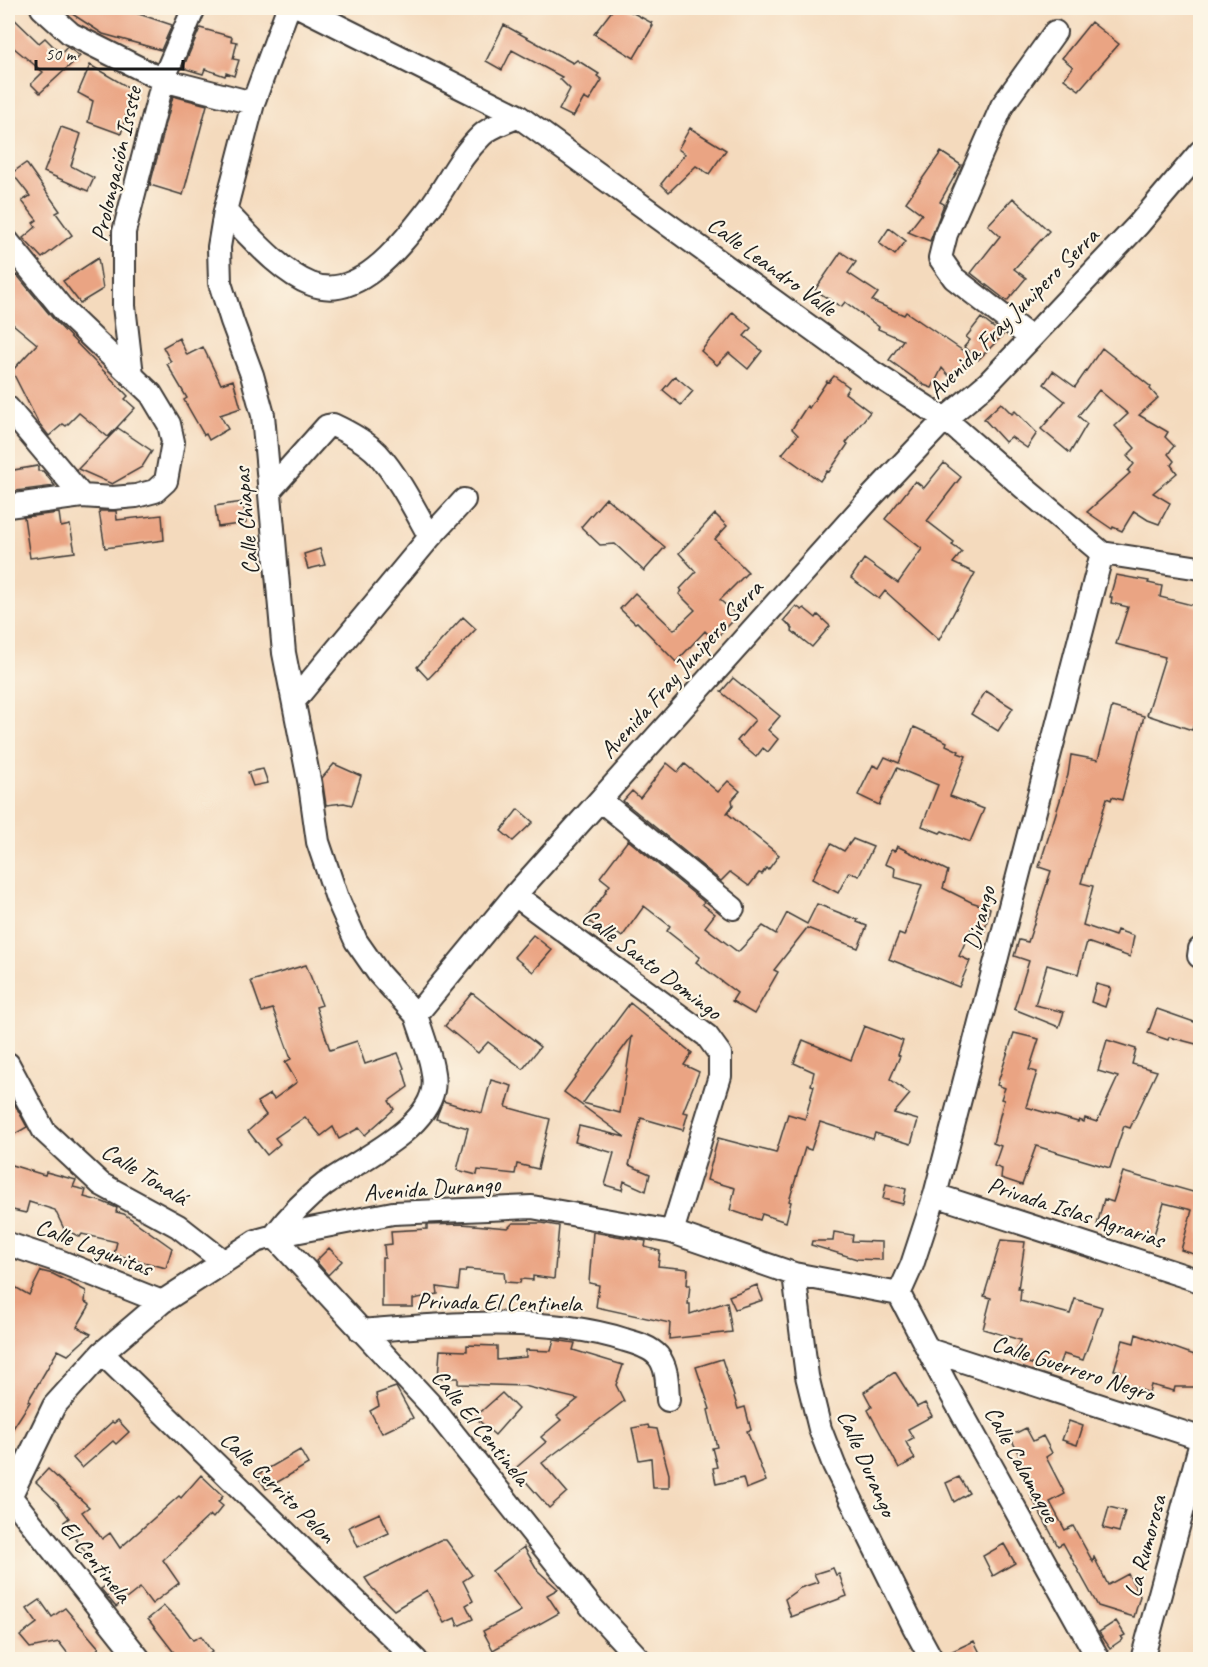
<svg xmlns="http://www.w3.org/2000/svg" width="1208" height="1667" font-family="Caveat,sans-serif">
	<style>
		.building { fill: #eaa483; fill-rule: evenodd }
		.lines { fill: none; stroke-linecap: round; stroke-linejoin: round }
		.minor-casing { stroke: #3c3834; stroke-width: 26 }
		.minor { stroke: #fff; stroke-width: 22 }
		.labels { text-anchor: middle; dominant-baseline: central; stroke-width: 4.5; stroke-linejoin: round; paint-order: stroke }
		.street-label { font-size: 24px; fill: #1c1c1c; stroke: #fcf5e5 }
	</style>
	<rect width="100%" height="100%" fill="#fcf5e5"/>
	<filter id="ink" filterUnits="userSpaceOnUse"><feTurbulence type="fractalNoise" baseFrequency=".0167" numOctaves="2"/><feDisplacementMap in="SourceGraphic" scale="12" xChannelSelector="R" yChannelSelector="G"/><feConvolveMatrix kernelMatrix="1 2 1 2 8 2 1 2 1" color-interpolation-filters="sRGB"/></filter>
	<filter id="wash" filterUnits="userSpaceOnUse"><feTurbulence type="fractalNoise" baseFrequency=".008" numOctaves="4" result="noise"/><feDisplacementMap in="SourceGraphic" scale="24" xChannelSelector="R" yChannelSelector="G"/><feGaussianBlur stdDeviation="1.35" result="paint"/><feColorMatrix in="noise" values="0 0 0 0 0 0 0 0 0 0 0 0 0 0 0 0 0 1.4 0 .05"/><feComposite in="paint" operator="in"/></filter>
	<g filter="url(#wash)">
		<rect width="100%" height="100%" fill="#f4dabd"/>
		<g id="blocks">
			<path class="building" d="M63,8H138L136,13L172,25L161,50L103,34Z
				M614,8H624L652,23L651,25L653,26L634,58L594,34Z
				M8,13L39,43L45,38L61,54L67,47L80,56L40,93L31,84L43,72L8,43Z
				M1091,22L1119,44L1079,90L1064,79L1073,67L1062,58Z
				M504,25L573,63L577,60L599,74L597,76L602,80L589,101L584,98L573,117L559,110L570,89L560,79L562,77L512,50L502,70L486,61Z
				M200,28L232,37L231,41L237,42L233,59L239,60L234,76L226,73L225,76L205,69L203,74L183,68Z
				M90,65L133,90L121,134L88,122L93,101L78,93Z
				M173,96L207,105L183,195L150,185Z
				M61,127L81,134L71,166L94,178L88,191L44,172Z
				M690,128L726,150L709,174L696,166L669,192L661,184L685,154L678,149Z
				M941,152L961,165L940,202L944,204L930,241L908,232L922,214L906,202Z
				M26,163L60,211L56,213L72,235L42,258L23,238L36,227L33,223L37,220L22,201L30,196L12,173Z
				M1013,198L1049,231L1014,269L1026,278L1007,301L971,273L1000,236L988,225Z
				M889,228L906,241L895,255L879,243Z
				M841,252L856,262L848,273L878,293L872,301L904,315L906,312L972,357L950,377L942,368L932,388L924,385L889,360L903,340L878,329L879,327L845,302L841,307L815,290Z
				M98,258L103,289L80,303L63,281Z
				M17,275L55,321L128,396L125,399L135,408L108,437L79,413L66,426L63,424L49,436L38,422L12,371L37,344L8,320V280Z
				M733,312L751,328L744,336L762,351L748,369L729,353L717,365L701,351Z
				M981,318L1003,335L978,360L964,347L970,340L966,337Z
				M179,338L187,355L203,347L221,384L233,380L241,408L220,415L228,429L209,440L206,434L204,435L184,400L187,398L167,364L171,362L163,347Z
				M1102,348L1151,387L1150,389L1158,398L1139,415L1168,432L1165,437L1174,446L1168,454L1174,461L1171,465L1177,473L1153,493L1170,503L1159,524L1148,520L1134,511L1122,531L1113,527L1112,529L1087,512L1130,473L1128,471L1134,464L1127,456L1135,448L1115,426L1128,414L1099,390L1078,416L1087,424L1070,453L1041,429L1065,401L1044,384L1053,371L1075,387Z
				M675,376L693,391L681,405L663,390Z
				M834,376L849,387L845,393L870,412L846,443L848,444L829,472L827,471L820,481L782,454L798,435L792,429L807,406L809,408L827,381L829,382Z
				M1001,403L1012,414L1015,411L1037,433L1027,448L1011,437L1005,442L984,419Z
				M118,428L152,451L142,467L112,484L78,469Z
				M944,463L961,477L927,521L954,542L952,545L962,552L953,563L975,573L939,640L885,591L879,599L851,578L864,559L898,583L922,549L885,519L915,481L924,488Z
				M38,466V471H43L55,486L8,492V471Z
				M606,498L665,547L644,571L615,544L600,545L581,527Z
				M243,502L246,523L218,527L215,506Z
				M99,511H116L117,520L162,515L164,540L105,548Z
				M59,513L61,527L70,525L75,552L30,558L24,517Z
				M715,514L727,526L715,539L748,572L720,600L738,616L714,640L705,631L676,662L637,622L635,623L620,609L635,593L674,630L695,610L679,594L682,591L680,589L696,572L679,553Z
				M320,549L325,565L308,569L304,554Z
				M1116,575L1149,581L1148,583L1162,586L1160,597L1200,607V708L1192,730L1147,715L1165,657L1116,644L1128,607L1111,603L1112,597H1110Z
				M796,606L802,610L804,608L816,618L818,615L830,626L812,647L792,631L793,629L784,620Z
				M463,617L476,629L428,679L417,667Z
				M733,678L780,716L768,730L778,739L768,752L763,748L756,757L737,741L755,720L721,692Z
				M986,691L1013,708L998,731L971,714Z
				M1112,707L1144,716L1122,800L1112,797L1111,800L1107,798L1081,883L1093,886L1083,925L1115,936L1117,930L1134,936L1130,957L1087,942L1078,974L1047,965L1035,1005L1064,1012L1059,1027L1014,1009L1029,961L1014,956L1019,940L1028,942L1051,871L1039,867L1068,775L1071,755L1098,760Z
				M914,727L947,742L946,745L959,751L958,753L966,756L950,796L984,809L970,842L942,831L940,833L922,826L938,785L897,768L879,805L858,795L873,765L879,768L885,757L899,763Z
				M667,763L678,772L685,764L718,792L728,781L740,791L732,800L733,805L727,813L779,855L768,870L766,868L762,874L759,873L749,886L730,872L721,881L623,801L632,791L640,798Z
				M334,764L361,776L352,805L344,803L326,805L322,778Z
				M263,769L268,783L253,786L248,772Z
				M518,809L533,822L513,841L501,831Z
				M853,839L873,847L859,876L849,872L838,893L812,879L831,844L844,851Z
				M628,840L704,902L702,904L715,914L705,927L738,952L763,926L776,934L787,913L807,924L817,904L858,920L857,922L867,926L858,948L807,928L774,970L778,972L754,1014L732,1001L737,993L696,962L700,957L667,931L670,926L644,906L622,937L610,928L605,934L586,919L606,892L605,891L610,885L600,877Z
				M897,846L948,871L943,888L971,902L990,908L984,933L971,929L959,956L970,961L959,987L889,959L899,934L904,936L922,885L894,877L895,868L885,864L891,850L895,851Z
				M533,935L552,950L533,972L514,957Z
				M306,965L322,1005L316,1007L330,1050L357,1041L365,1064L398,1053L404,1068L403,1069L408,1087L389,1101L394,1109L365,1135L359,1128L339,1139L333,1127L321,1136L305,1117L275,1138L280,1144L267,1155L248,1131L266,1115L257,1102L270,1094L274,1099L297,1082L285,1062L291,1059L273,1009L262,1012L251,981Z
				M1096,984L1111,988L1105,1007L1091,1002Z
				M472,993L540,1047L523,1069L488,1042L478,1053L445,1026Z
				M630,1003L692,1053L684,1065L699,1072L683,1112L688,1113L683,1130L641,1118L629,1165L650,1174L646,1191L624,1181L622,1190L605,1185L614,1153L575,1142L579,1126L625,1137L564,1092ZM632,1036L620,1113L583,1103Z
				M1157,1009L1200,1024V1045L1169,1037L1168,1040L1148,1033Z
				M864,1026L903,1041L898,1055L900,1056L890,1079L910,1094L894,1113L918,1120L911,1144L875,1133L873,1139L820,1122L811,1150L805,1148L789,1201L791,1202L786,1222L762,1214L760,1220L730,1210L735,1188L707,1180L718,1138L776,1153L788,1114L805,1119L814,1086L811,1085L814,1072L794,1063L803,1040L851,1060Z
				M1014,1033L1039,1039L1029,1070L1037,1072L1026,1107L1078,1122L1079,1120L1084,1122L1085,1118L1097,1122L1118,1077L1098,1071L1107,1040L1136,1049L1132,1064L1157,1071L1130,1128L1124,1126L1110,1168L1036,1146L1022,1185L1001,1178L1002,1169L994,1166L1001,1146L993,1143L1004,1100L1001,1099L1005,1088L997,1085Z
				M491,1080L512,1086L506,1107L550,1119L538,1169L517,1164L515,1174L478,1170L477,1175L457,1170L468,1128L436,1119L438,1113L443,1101L482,1113Z
				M8,1092L27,1127L8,1138Z
				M8,1164L41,1174L45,1175L46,1172L76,1180L73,1187L86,1190L84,1197L103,1202L117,1208L116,1212L124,1214L172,1248L166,1268L114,1254L117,1242L82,1234L80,1237L64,1229L55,1210L29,1202L26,1213L8,1209Z
				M1123,1172L1200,1194V1256L1181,1250L1192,1210L1164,1203L1152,1241L1097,1225L1104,1199L1113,1202Z
				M886,1184L906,1189L903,1204L883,1199Z
				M513,1223H542L559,1226L554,1279L533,1276V1280L521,1279L520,1283L505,1282L504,1272L466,1269L465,1272H460L458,1290L437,1287L438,1294L413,1299V1307H382V1258H385L384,1245L392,1244L391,1231L427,1229V1225L462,1224L508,1228Z
				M593,1232L646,1241L645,1247L660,1251L658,1266L688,1269L687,1285H690L688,1304H690V1314L727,1302L732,1332L669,1339L670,1323L596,1307L599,1285L589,1283Z
				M834,1232L853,1235L852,1241L882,1242V1260L857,1259L811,1245L812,1241H833Z
				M1001,1240L1025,1242L1018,1289H1021L1020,1301L1070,1314L1075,1299L1102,1307L1083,1360L1063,1354L1058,1367L1037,1360L1035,1365L1014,1359L1020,1340L983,1329L991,1298L984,1296Z
				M329,1248L342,1261L328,1275L316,1261Z
				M41,1271L53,1274L86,1291L85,1302L90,1305L77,1327L91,1334L68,1355L58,1350L28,1401L30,1402L8,1436V1283L29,1295Z
				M757,1285L763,1300L735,1309L729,1296Z
				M1136,1334L1200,1357V1387H1175L1174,1391L1151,1385L1149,1393L1117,1380L1121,1371L1114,1370L1123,1340L1134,1343Z
				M554,1340L575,1343L573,1350L623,1365L616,1385L624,1401L542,1463L567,1492L549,1508L522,1477L518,1480L511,1472L546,1442L541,1437L561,1420L557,1416L578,1399L524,1386L458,1384V1378H438L440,1350L467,1351V1345L497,1346V1360L526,1357V1350L551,1351Z
				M722,1359L738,1409L745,1407L751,1430L747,1431L766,1481L746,1489L743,1478L716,1484L713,1468L717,1467L712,1448L717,1447L708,1410L710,1409L696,1367Z
				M895,1372L917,1407L925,1403L932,1416L908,1429L913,1438L906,1442L915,1459L899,1468L868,1410L872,1407L864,1392Z
				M396,1387L413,1418L382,1433L370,1411L379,1406L376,1394Z
				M502,1393L518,1409L495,1435L475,1417Z
				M118,1420L129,1432L116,1444L113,1441L82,1468L73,1458L112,1422L114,1423Z
				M1069,1421L1083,1426L1077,1445L1062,1440Z
				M648,1425L649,1428L657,1429L669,1474V1488H653L651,1458L639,1460L632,1428Z
				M1026,1428L1033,1441L1043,1436L1052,1453L1046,1457L1065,1494L1050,1502L1065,1530L1073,1526L1093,1562L1094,1557L1108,1585L1128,1574L1140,1596L1134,1617L1098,1606L1063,1543L1058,1546L1030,1494L1035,1491L1025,1472L1026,1471L1019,1458L1020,1457L1010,1436Z
				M300,1450L308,1464L266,1489L257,1475Z
				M48,1469L89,1507L82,1512L102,1539L110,1533L120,1548L179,1496L181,1498L201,1475L223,1496L218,1502L223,1506L213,1518L210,1515L163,1560L179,1583L152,1604L140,1588L116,1607L101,1589L108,1584L64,1522L69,1518L57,1502L36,1482Z
				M959,1477L969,1493L954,1502L946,1483Z
				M1109,1507L1125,1511L1119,1532L1103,1528Z
				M380,1513L389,1533L358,1547L349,1527Z
				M440,1540H446L472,1575L463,1581L473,1601L466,1605L473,1619L458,1626L455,1618L444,1623L427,1590L394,1610L371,1587L365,1578Z
				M1004,1544L1015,1563L993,1576L983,1556Z
				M524,1547L538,1571L558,1589L547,1595L559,1613L493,1650L483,1631L521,1611L492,1571Z
				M833,1568L836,1575L839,1574L847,1596L791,1617L785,1599L800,1588L818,1582L814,1574Z
				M40,1600L52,1617L65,1608L99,1648L85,1659H72L59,1642L30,1648L20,1636L37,1623L27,1609Z
				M164,1606L180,1622L193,1640L201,1636L212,1652L202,1659H179L148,1619Z
				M1116,1621L1125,1635L1121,1637L1123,1639L1110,1648L1099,1632Z
				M974,1641L983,1659H945L944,1655Z"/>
		</g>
	</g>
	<g filter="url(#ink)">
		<use href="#blocks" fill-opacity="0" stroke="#3c3834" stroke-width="1.5"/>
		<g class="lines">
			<g class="minor-casing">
				<path id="minor" d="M42,8L71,34L163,80L253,103
					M288,8L253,103L225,211L219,247L220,283L232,321L252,375L263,415L284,653L310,785L318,842L337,898L356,941L379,974L416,1015
					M302,8L518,116L872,372L945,419L1023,487L1102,553L1200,568
					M225,211C249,235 280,272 311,284C359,303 403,242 429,209C448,184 458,158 482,135C491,126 507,122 518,116
					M8,242L65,312L151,394L169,424L173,442L166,481L155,491L136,496L113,498L82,496L8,506
					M1031,338L954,278L940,258L946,234L1002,106L1055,32
					M132,375L124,306V232L163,80L194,8
					M8,408L82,496
					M271,489L327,426L333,425C348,432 366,442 377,453C398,476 415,510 430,537
					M294,701L430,537L464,500
					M600,800L733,908
					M515,895L707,1036L720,1054V1076L672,1232
					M1199,956L1200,949
					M8,1064L44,1131L101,1184L178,1226L224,1262
					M935,1195L1200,1281
					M8,1244L59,1261L162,1302
					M794,1274L807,1376L820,1429L834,1465L914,1627L932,1660
					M899,1294L912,1265L935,1195L1102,553
					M899,1294L948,1388L1099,1660
					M361,1331C441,1324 548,1315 625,1340C636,1343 650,1347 658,1356C668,1368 667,1384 668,1400
					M929,1350L1200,1438
					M102,1353L416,1660
					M10,1496L140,1660
					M8,1501L54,1406L102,1353L162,1302L256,1241L274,1236L393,1213L532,1207L672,1232L794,1274L899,1294
					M640,1660L593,1609L429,1403L274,1236C289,1216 305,1199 325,1184C357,1161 425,1131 433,1090C437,1070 422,1035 416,1015L515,895L873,495L945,419L988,383L1031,338L1138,225L1200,152
					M1142,1660L1200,1446"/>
			</g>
			<use href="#minor" class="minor"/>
		</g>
	</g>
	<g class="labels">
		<g class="street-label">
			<text transform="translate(116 164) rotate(-77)">Prolongación Issste</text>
			<text transform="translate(772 266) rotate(36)">Calle Leandro Valle</text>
			<text transform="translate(1013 313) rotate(-45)">Avenida Fray Junipero Serra</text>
			<text transform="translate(246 521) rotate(-95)">Calle Chiapas</text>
			<text transform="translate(681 669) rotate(-48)">Avenida Fray Junipero Serra</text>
			<text transform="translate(979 918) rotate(-75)">Dirango</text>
			<text transform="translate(652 964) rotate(37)">Calle Santo Domingo</text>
			<text transform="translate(145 1174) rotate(32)">Calle Tonalá</text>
			<text transform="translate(432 1188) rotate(-4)">Avenida Durango</text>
			<text transform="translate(1076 1212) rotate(18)">Privada Islas Agrarias</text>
			<text transform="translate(94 1247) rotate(21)">Calle Lagunitas</text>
			<text transform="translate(499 1302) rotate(1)">Privada El Centinela</text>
			<text transform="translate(1073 1368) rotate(18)">Calle Guerrero Negro</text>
			<text transform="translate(481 1427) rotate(51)">Calle El Centinela</text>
			<text transform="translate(867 1463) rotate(66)">Calle Durango</text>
			<text transform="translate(1022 1464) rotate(61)">Calle Calamaque</text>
			<text transform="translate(278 1487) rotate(44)">Calle Cerrito Pelon</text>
			<text transform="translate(1145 1546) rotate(-75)">La Rumorosa</text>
			<text transform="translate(96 1561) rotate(51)">El Centinela</text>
		</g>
	</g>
	<rect width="1208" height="1667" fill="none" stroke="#fcf5e5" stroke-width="30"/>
	<path d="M36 60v9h147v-9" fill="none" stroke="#1c1c1c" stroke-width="3"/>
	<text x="45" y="60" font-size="18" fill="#1c1c1c" stroke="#fcf5e5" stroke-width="4.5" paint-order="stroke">50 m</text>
</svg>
